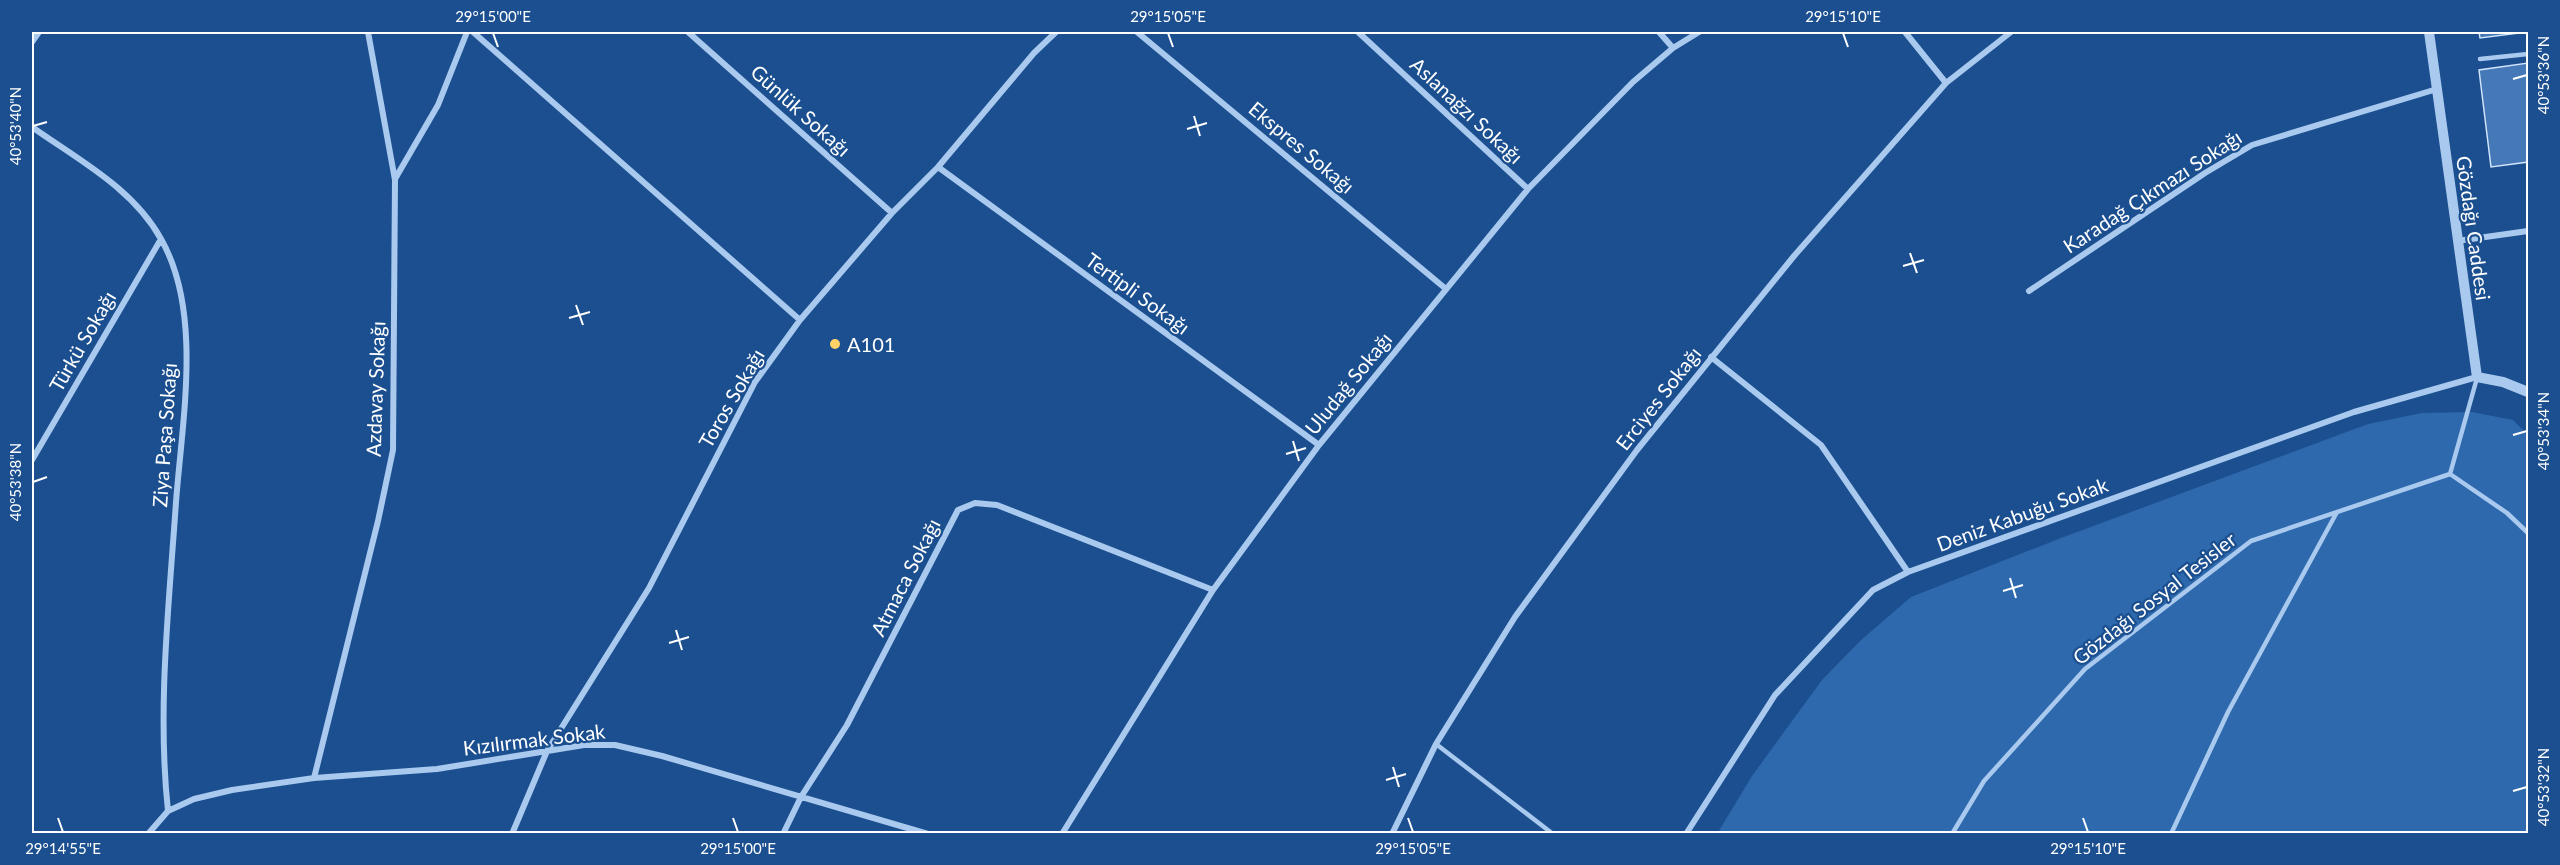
<svg xmlns="http://www.w3.org/2000/svg" width="2560" height="865" font-family="Lato,sans-serif">
	<style>
		.green { fill: #2e69ad }
		.building { fill: #4478b7; stroke: #cfe3fa; stroke-width: 1.5 }
		.lines { fill: none; stroke-linecap: round; stroke-linejoin: round }
		.service { stroke: #a9c9ee; stroke-width: 4.5 }
		.minor { stroke: #a9c9ee; stroke-width: 6 }
		.tertiary { stroke: #a9c9ee; stroke-width: 10 }
		.ticks { fill: none; stroke: #fff; stroke-width: 2 }
		.poi-dot { fill: #ffd166; stroke: #1b4f8f; stroke-width: 2 }
		.labels { text-anchor: middle; dominant-baseline: central; stroke-width: 4.5; stroke-linejoin: round; paint-order: stroke }
		.street-label { font-size: 20px; fill: #fff; stroke: #1b4f8f }
		.poi-label { font-size: 20px; fill: #fff; stroke: #1b4f8f; text-anchor: start }
		.neatline { fill: none; stroke: #fff; stroke-width: 2 }
		.ticks-label { font-size: 15px; text-anchor: middle; fill: #fff }
	</style>
	<rect width="100%" height="100%" fill="#1b4f8f"/>
	<path class="green" d="M2472,412L2513,420L2528,435V833L1717,834L1752,776L1822,680L1860,641L1911,597L2061,538L2368,424L2422,413Z"/>
	<path class="building" d="M2479,32H2527L2480,38Z
		M2528,63V162L2491,167L2479,70Z"/>
	<g class="lines">
		<path class="service" d="M2480,59L2528,54
			M2450,474L2477,378
			M2450,474L2507,513L2528,533
			M1436,744L1553,834
			M1952,834L1984,781L2085,669L2251,541L2450,474
			M2171,834L2228,712L2337,512"/>
		<path class="minor" d="M473,32L800,320
			M688,32L892,213
			M1137,32L1446,289
			M1358,32L1528,189
			M1659,32L1673,48
			M1905,32L1946,83
			M32,42L39,32
			M32,127C77,159 133,188 161,239C203,312 182,421 176,502C169,605 157,709 168,811
			M938,167L1319,445
			M395,179L438,105L467,32
			M2457,241L2528,231
			M2029,291L2205,173L2252,145L2437,89
			M1711,357L1821,445L1908,572
			M32,460L161,239
			M314,778L378,521L393,450L395,180L368,32
			M148,834L168,811L194,799L232,790L314,778L437,769L584,745H615L662,756L928,834
			M512,834L547,751L649,588L755,382L800,320L892,213L938,167L1034,53L1056,32
			M783,834L801,797L847,725L958,510L975,503L997,505L1213,590
			M1062,834L1213,590L1319,445L1528,189L1633,82L1673,48L1699,32
			M1392,834L1436,744L1515,617L1637,450L1794,256L1946,83L2011,32
			M1686,834L1775,695L1873,590L1908,572L2354,412L2477,377"/>
		<path class="tertiary" d="M2429,32L2477,377L2503,382L2528,392"/>
	</g>
	<path class="ticks" d="M493,33L498,47M1168,33L1173,47M1843,33L1848,47M2513,79L2527,75M1194,116L1200,136M33,126L47,122M1187,129L1207,123M1910,253L1917,273M1903,266L1924,260M576,305L583,325M569,318L590,312M2513,435L2527,431M1293,441L1299,461M1286,454L1306,448M33,482L47,477M2010,578L2016,598M2003,591L2023,585M676,630L682,650M669,643L689,637M1393,767L1399,787M1386,780L1406,774M2513,791L2527,787M58,818L63,832M733,818L738,832M1408,818L1413,832M2083,818L2088,832"/>
	<circle class="poi-dot" cx="835" cy="344" r="6"/>
	<g class="labels">
		<g class="street-label">
			<text transform="translate(801 110) rotate(42)">Günlük Sokağı</text>
			<text transform="translate(1467 110) rotate(43)">Aslanağzı Sokağı</text>
			<text transform="translate(1302 147) rotate(40)">Ekspres Sokağı</text>
			<text transform="translate(2152 191) rotate(-33)">Karadağ Çıkmazı Sokağı</text>
			<text transform="translate(2474 228) rotate(82)">Gözdağı Caddesi</text>
			<text transform="translate(1138 293) rotate(36)">Tertipli Sokağı</text>
			<text transform="translate(82 341) rotate(-60)">Türkü Sokağı</text>
			<text transform="translate(1348 383) rotate(-51)">Uludağ Sokağı</text>
			<text transform="translate(375 389) rotate(-88)">Azdavay Sokağı</text>
			<text transform="translate(731 398) rotate(-60)">Toros Sokağı</text>
			<text transform="translate(1658 398) rotate(-52)">Erciyes Sokağı</text>
			<text transform="translate(164 435) rotate(-86)">Ziya Paşa Sokağı</text>
			<text transform="translate(2022 514) rotate(-20)">Deniz Kabuğu Sokak</text>
			<text transform="translate(905 577) rotate(-63)">Atmaca Sokağı</text>
			<text transform="translate(2154 598) rotate(-38)">Gözdağı Sosyal Tesisler</text>
			<text transform="translate(534 739) rotate(-7)">Kızılırmak Sokak</text>
		</g>
		<g class="poi-label">
			<text x="847" y="344">A101</text>
		</g>
	</g>
	<rect width="2560" height="865" fill="none" stroke="#1b4f8f" stroke-width="66"/>
	<rect x="33" y="33" width="2494" height="799" class="neatline"/>
	<g class="ticks-label">
		<text x="493" y="22">29°15'00"E</text>
		<text x="1168" y="22">29°15'05"E</text>
		<text x="1843" y="22">29°15'10"E</text>
		<text transform="translate(2544 75) rotate(-90)" y="5">40°53'36"N</text>
		<text transform="translate(16 126) rotate(-90)" y="5">40°53'40"N</text>
		<text transform="translate(2544 431) rotate(-90)" y="5">40°53'34"N</text>
		<text transform="translate(16 482) rotate(-90)" y="5">40°53'38"N</text>
		<text transform="translate(2544 787) rotate(-90)" y="5">40°53'32"N</text>
		<text x="63" y="854">29°14'55"E</text>
		<text x="738" y="854">29°15'00"E</text>
		<text x="1413" y="854">29°15'05"E</text>
		<text x="2088" y="854">29°15'10"E</text>
	</g>
</svg>
